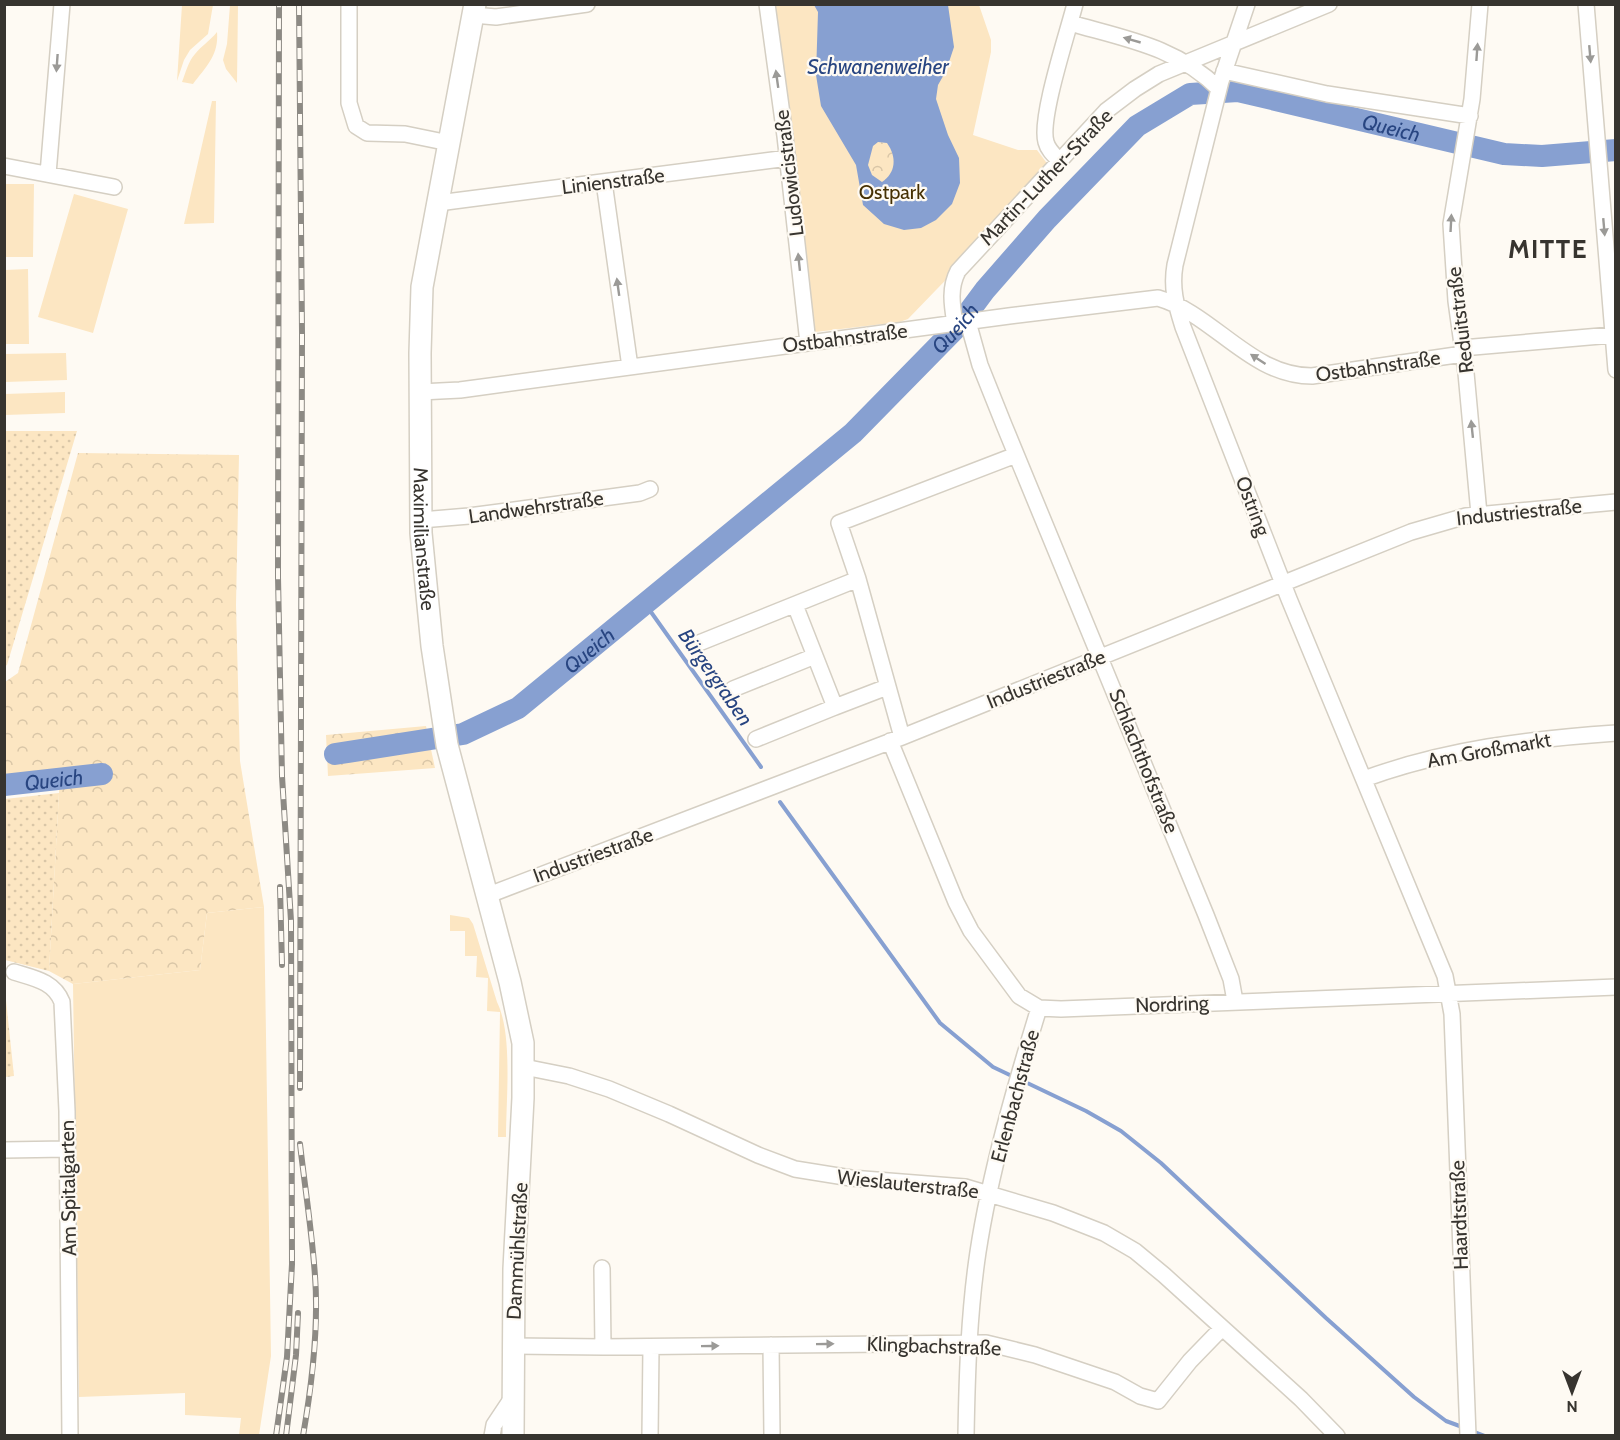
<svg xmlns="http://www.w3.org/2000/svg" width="1620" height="1440" font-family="Cabin,sans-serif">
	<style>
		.green { fill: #fce6c2 }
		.forest { fill: url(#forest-crowns) }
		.garden { fill: url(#garden-dots) }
		.water { fill: #87a0d1; fill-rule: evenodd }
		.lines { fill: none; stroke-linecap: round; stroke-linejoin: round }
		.stream { stroke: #87a0d1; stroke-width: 4 }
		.river { stroke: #87a0d1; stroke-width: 22 }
		.street-casing { stroke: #d5cfc3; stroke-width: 18 }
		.secondary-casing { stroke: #d5cfc3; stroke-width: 24 }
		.street { stroke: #fff; stroke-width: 15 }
		.secondary { stroke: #fff; stroke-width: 21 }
		.rail-casing { stroke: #8d8a84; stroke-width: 6 }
		.rail { stroke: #fefaf3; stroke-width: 4; stroke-dasharray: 11; stroke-linecap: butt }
		.oneway { fill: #9b9a97 }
		.labels { text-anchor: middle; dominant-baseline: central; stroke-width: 4.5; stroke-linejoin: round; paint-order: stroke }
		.street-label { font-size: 20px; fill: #37342f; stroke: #fefaf3 }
		.park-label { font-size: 20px; fill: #453003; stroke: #fefaf3 }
		.water-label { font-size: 21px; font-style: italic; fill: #284581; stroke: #fefaf3 }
		.district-label { font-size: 26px; font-weight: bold; letter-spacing: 1.5px; fill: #37342f; stroke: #fefaf3 }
	</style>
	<defs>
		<pattern id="forest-crowns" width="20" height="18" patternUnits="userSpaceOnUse" patternTransform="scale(1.5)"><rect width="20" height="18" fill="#fce6c2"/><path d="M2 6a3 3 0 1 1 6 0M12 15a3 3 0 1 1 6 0" fill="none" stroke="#d9c6a7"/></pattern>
		<pattern id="garden-dots" width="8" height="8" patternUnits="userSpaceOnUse" patternTransform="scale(1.5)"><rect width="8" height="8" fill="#fce6c2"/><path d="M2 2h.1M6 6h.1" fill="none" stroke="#d9c6a7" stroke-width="1.8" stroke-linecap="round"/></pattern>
	</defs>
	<rect width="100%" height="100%" fill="#fefaf3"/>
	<path class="green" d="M182,5H213L208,34L190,50L184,60L177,81Z
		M230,5H238L237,83L226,69L223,60L227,44Z
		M775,5H979L991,40V52L973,135L1018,150H1037L1052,170L908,319L900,322L807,333Z
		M217,32C219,55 206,67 193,84L182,82C186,72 188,62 195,54C201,46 210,41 217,32Z
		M212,101H216L214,223L184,224Z
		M5,184H34L33,257H5Z
		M74,194L128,209L93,333L38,317Z
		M28,269L29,344H5V270Z
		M66,353L67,380L5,382V354Z
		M65,392V413L5,415V394Z
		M264,907L271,1356L259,1435H239L241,1418L185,1415V1393L79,1397L73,984L200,970L207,913Z
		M450,915L469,918L473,924L497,1002C513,1034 506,1100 506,1137H498L500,1012L487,1011L488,978L476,977L477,956H465V931H450Z"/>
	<path class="forest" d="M878,142L887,143C897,157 896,173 882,182L872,175L868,165L873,145Z
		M78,453L239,455L236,605L240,761L264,907L207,913L200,970L73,984L49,971L60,775L5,780V682L18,673Z
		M426,726L435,768L328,776L326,735Z"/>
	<path class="garden" d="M5,431H77L7,665L5,666Z
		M59,793L49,971L5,960V799Z
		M4,981L14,1076L5,1077H4Z"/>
	<path class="water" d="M814,5H948L954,47L946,71L938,85L936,99L948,135L959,158L960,183L952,204L936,220L921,228L904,230L884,224L863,205L856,165L821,106L816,75L818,12ZM878,142L887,143C897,157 896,173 882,182L872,175L868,165L873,146Z"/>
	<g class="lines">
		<path class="stream" d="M646,605L761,767
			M780,802L940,1023L993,1067L1014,1077
			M1021,1080L1086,1111L1121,1131L1161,1163L1326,1318L1414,1397L1446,1421L1465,1428
			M1472,1431L1485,1436"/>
		<g class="river">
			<path id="s1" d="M335,754L463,734L518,708L853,433L959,325L985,290L1047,219L1137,126L1190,94L1238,91L1504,154L1542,156L1616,150"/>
			<path id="s2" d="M4,785L102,774"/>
		</g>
		<g class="street-casing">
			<path id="street" d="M349,4V103L356,126L367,133L405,134L449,143
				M767,4L785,136L808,343
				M1247,4L1221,81L1175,265C1171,288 1176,305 1183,327L1289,599L1445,976L1452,1014L1468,1436
				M1586,4L1616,370
				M473,15L496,17L587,4
				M1070,23C1126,39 1177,47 1219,89
				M1224,71L1327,94L1470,116
				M1060,161C1054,155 1048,150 1046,142C1039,119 1068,32 1075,4
				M4,166L114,187
				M48,174L62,4
				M604,182L630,367
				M438,203L788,158
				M968,322L980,365L1004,425L1206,915L1231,979L1235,1001
				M955,324C952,305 949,288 958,271L1106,111L1135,89L1159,74L1329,4
				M1462,348L1612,335
				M420,392L460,390L1009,316L1158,298C1214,314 1250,376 1312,376L1463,354
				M1479,514L1466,373L1456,301L1451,224L1472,99L1480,4
				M421,520L469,516L640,493L650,489
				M858,579L902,737
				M699,643L858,579L839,523L1016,455
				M733,689L815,656L795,605
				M835,707L887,687
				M756,739L835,707L815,656
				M890,741L956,902L971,931L1019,996L1039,1008L1061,1009L1616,987
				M1364,779C1446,749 1529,739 1616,733
				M486,896L902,737L1411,532L1466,516L1616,502
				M14,972C33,978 54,981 62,1002L67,1111L70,1436
				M524,1067L569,1076L609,1089L669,1114L758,1155L795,1169L851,1178L965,1187L1053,1213L1104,1233L1135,1251L1164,1275L1301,1399L1337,1436
				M4,1150L67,1149
				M602,1268L603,1347
				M771,1345L772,1436
				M513,1346L603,1347L986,1343L1035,1355L1115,1382L1140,1396L1158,1401L1190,1361L1222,1328
				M492,1436L494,1425L512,1398
				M650,1436L651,1347
				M966,1436C967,1375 969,1312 978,1252C990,1173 1015,1086 1039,1008"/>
		</g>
		<g class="secondary-casing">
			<g id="secondary">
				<path id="s3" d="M475,4L422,287L420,353L421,533L432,646L447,745L510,982L523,1043V1098L514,1269L513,1436"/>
			</g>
		</g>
		<use href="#street" class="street"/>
		<use href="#secondary" class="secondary"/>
		<g class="rail-casing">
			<path id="rail" d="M299,4L302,333L300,1088
				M280,887L282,965
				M300,1144C305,1188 312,1232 315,1276C319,1329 312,1384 303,1436
				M276,1436L287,1357L292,1264L291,921L282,776L278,577L279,4
				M286,1436L296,1355L298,1313"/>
		</g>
		<use href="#rail" class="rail"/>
	</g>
	<defs><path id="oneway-solid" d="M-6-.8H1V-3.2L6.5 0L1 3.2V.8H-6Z" transform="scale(1.5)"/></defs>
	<g class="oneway">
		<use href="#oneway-solid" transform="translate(1132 40) rotate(-164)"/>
		<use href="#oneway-solid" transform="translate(1477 52) rotate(-86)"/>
		<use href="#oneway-solid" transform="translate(1590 54) rotate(85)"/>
		<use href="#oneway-solid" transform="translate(57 63) rotate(94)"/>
		<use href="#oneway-solid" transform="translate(777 79) rotate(-98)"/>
		<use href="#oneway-solid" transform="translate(1451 223) rotate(-87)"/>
		<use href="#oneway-solid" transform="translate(1604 227) rotate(85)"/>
		<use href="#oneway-solid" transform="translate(799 262) rotate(-96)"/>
		<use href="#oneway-solid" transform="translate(618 287) rotate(-98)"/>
		<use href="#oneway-solid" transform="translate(1258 359) rotate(-147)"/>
		<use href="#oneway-solid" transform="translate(1472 429) rotate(-96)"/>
		<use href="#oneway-solid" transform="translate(825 1344) rotate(-1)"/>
		<use href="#oneway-solid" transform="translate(710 1346) rotate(-1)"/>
	</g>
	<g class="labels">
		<g class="street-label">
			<text transform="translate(789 173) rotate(-97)">Ludowicistraße</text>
			<text transform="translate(1046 177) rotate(-46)">Martin-Luther-Straße</text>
			<text transform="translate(613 181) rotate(-7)">Linienstraße</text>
			<text transform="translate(1460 320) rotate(-97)">Reduitstraße</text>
			<text transform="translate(845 338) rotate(-7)">Ostbahnstraße</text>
			<text transform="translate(1378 366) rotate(-8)">Ostbahnstraße</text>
			<text transform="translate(1253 506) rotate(69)">Ostring</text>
			<text transform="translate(536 507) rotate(-8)">Landwehrstraße</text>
			<text transform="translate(1519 512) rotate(-6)">Industriestraße</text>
			<text stroke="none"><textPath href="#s3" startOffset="540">Maximilianstraße</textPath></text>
			<text transform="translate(1046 679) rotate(-22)">Industriestraße</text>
			<text transform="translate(1489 750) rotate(-10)">Am Großmarkt</text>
			<text transform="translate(1144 761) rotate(68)">Schlachthofstraße</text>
			<text transform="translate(593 855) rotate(-20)">Industriestraße</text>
			<text transform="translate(1172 1004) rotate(-2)">Nordring</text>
			<text transform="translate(1015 1096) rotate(-75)">Erlenbachstraße</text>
			<text transform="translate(908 1184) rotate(6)">Wieslauterstraße</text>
			<text transform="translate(68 1188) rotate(-91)">Am Spitalgarten</text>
			<text transform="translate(1459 1215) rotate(-92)">Haardtstraße</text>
			<text transform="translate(517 1251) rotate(-87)">Dammühlstraße</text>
			<text transform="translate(934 1346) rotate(2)">Klingbachstraße</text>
		</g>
		<g class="park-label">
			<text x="892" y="192">Ostpark</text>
		</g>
		<g class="water-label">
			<text x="878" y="66">Schwanenweiher</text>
			<text stroke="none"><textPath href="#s1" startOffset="1310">Queich</textPath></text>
			<text stroke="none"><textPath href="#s1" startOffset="770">Queich</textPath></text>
			<text stroke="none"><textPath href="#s1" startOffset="282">Queich</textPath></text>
			<text transform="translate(716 677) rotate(55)">Bürgergraben</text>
			<text stroke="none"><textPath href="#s2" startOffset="50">Queich</textPath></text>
		</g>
		<g class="district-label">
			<text x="1548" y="249">MITTE</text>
		</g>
	</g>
	<rect width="1620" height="1440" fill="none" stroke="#37342f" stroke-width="12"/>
	<g transform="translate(1572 1392) rotate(180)" stroke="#fefaf3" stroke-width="4.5" paint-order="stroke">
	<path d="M0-4.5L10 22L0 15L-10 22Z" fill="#37342f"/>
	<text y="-9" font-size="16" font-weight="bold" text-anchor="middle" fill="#37342f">N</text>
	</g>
</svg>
